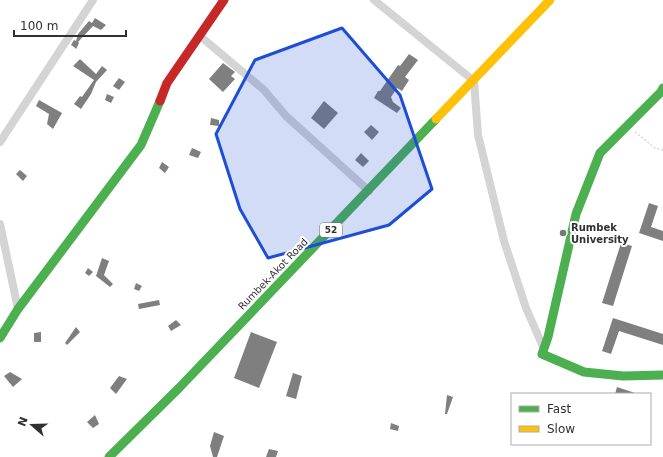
<svg xmlns="http://www.w3.org/2000/svg" width="663" height="457" font-family="'DejaVu Sans',sans-serif">
	<style>
		.building { fill: #7f7f7f }
		.lines { fill: none; stroke-linecap: round; stroke-linejoin: round }
		.path { stroke: #d4d4d4; stroke-width: 1.5; stroke-dasharray: 2 2; stroke-linecap: butt }
		.street { stroke: #d4d4d4; stroke-width: 8 }
		.fast { stroke: #4caf50; stroke-width: 9 }
		.slow { stroke: #ffc107; stroke-width: 9 }
		.jam { stroke: #c62828; stroke-width: 9 }
		.marked { fill: #1d4ed8; fill-opacity: 0.2; stroke: #1d4ed8; stroke-width: 3; stroke-linejoin: round }
		.poi-dot { fill: #787878; stroke: #fff; stroke-width: 1.5 }
		.labels { text-anchor: middle; dominant-baseline: central; stroke-width: 4; stroke-linejoin: round; paint-order: stroke }
		.shield { fill: #fff; stroke: #6e6e6e; stroke-width: 1 }
		.shield-label { font-size: 9px; font-weight: bold; fill: #303030 }
		.poi-label { font-size: 10px; font-weight: bold; fill: #303030; stroke: #fff; text-anchor: start }
		.street-label { font-size: 10px; fill: #303030; stroke: #fff }
	</style>
	<rect width="100%" height="100%" fill="#fff"/>
	<path class="building" d="M95,18L106,25L101,30L93,26L78,42L79,43L76,49L74,47L71,45L74,40L76,41L78,34L89,21L92,23Z
		M409,54L418,60L405,77L409,80L402,91L397,88L391,97L393,102L401,108L397,113L374,98L378,91H380L398,65L400,66Z
		M80,59L96,74L102,66L107,70L96,82L91,94L81,109L74,104L80,96L82,97L94,80L73,66Z
		M223,63L235,72L231,76L235,79L223,92L209,79Z
		M119,78L125,82L119,90L113,86Z
		M107,94L114,97L111,103L105,100Z
		M39,100L62,113L53,129L47,124L49,114L36,106Z
		M324,101L338,113L324,129L311,118Z
		M211,118L219,120V126L210,125Z
		M371,125L379,132L372,140L364,132Z
		M192,148L201,152L198,158L189,155Z
		M361,153L369,161L363,167L355,160Z
		M162,162L169,167L165,173L159,168Z
		M20,170L27,176L23,181L16,174Z
		M649,203L658,206L651,227L663,231V241L639,233Z
		M621,243L632,246L613,306L602,303Z
		M102,258L109,261L104,275L113,284L110,287L96,276Z
		M88,268L93,272L89,276L85,273Z
		M136,283L142,286L139,291L134,289Z
		M159,300L160,305L139,309L138,304Z
		M613,318L663,334V345L619,331L611,354L602,351Z
		M176,320L181,325L171,331L168,326Z
		M76,327L80,332L67,345L65,343Z
		M41,332V342H34V333Z
		M251,332L277,342L259,388L234,378Z
		M10,372L22,379L13,387L4,376Z
		M293,373L302,376L296,399L286,396Z
		M119,376L127,379L116,394L110,388Z
		M617,387L635,393V394H615Z
		M447,395L453,397L447,414H445Z
		M95,415L99,424L93,428L87,422Z
		M391,423L399,426L398,431L390,429Z
		M214,432L224,436L217,457H213L210,446Z
		M269,449L278,451L276,457H266Z"/>
	<g class="lines">
		<path class="path" d="M635,132L655,148L663,150"/>
		<path class="street" d="M374,0L474,81L478,135L504,241L526,308L544,349
			M200,36L264,90L286,116L369,191
			M0,142L93,0
			M0,224L18,309"/>
		<path class="fast" d="M663,88L661,92L600,153L576,214L548,337L542,354L584,372L623,376L663,375
			M0,338L18,309L141,145L160,101
			M109,457L179,388L436,119"/>
		<path class="slow" d="M436,119L550,0"/>
		<path class="jam" d="M160,101L167,83L224,0"/>
	</g>
	<path class="marked" d="M342,28L400,95L432,189L389,225L268,258L240,209L216,134L255,60Z"/>
	<circle class="poi-dot" cx="563" cy="233" r="4"/>
	<g class="labels">
		<rect class="shield" x="320" y="223" width="22" height="14" rx="3"/>
		<g class="shield-label">
			<text x="331" y="230">52</text>
		</g>
		<g class="poi-label">
			<text x="571" y="227">Rumbek<tspan x="571" dy="12">University</tspan></text>
		</g>
		<g class="street-label">
			<text transform="translate(273 274) rotate(-46)">Rumbek-Akot Road</text>
		</g>
	</g>
	<rect x="511" y="393" width="140" height="52" fill="#ffffff" stroke="#acacac"/>
	<rect x="519" y="406" width="20" height="6" fill="#4caf50" stroke="#acacac"/>
	<text x="547" y="413" font-size="12" fill="#303030">Fast</text>
	<rect x="519" y="426" width="20" height="6" fill="#ffc107" stroke="#acacac"/>
	<text x="547" y="433" font-size="12" fill="#303030">Slow</text>
	<g transform="translate(32 425) rotate(290)" stroke="#ffffff" stroke-width="3" paint-order="stroke">
	<path d="M0-3L7 15L0 10L-7 15Z" fill="#303030"/>
	<text y="-6" font-size="11" font-weight="bold" text-anchor="middle" fill="#303030">N</text>
	</g>
	<path d="M14 30v6h112v-6" fill="none" stroke="#303030" stroke-width="2"/>
	<text x="20" y="30" font-size="12" fill="#303030" stroke="#ffffff" stroke-width="3" paint-order="stroke">100 m</text>
</svg>
